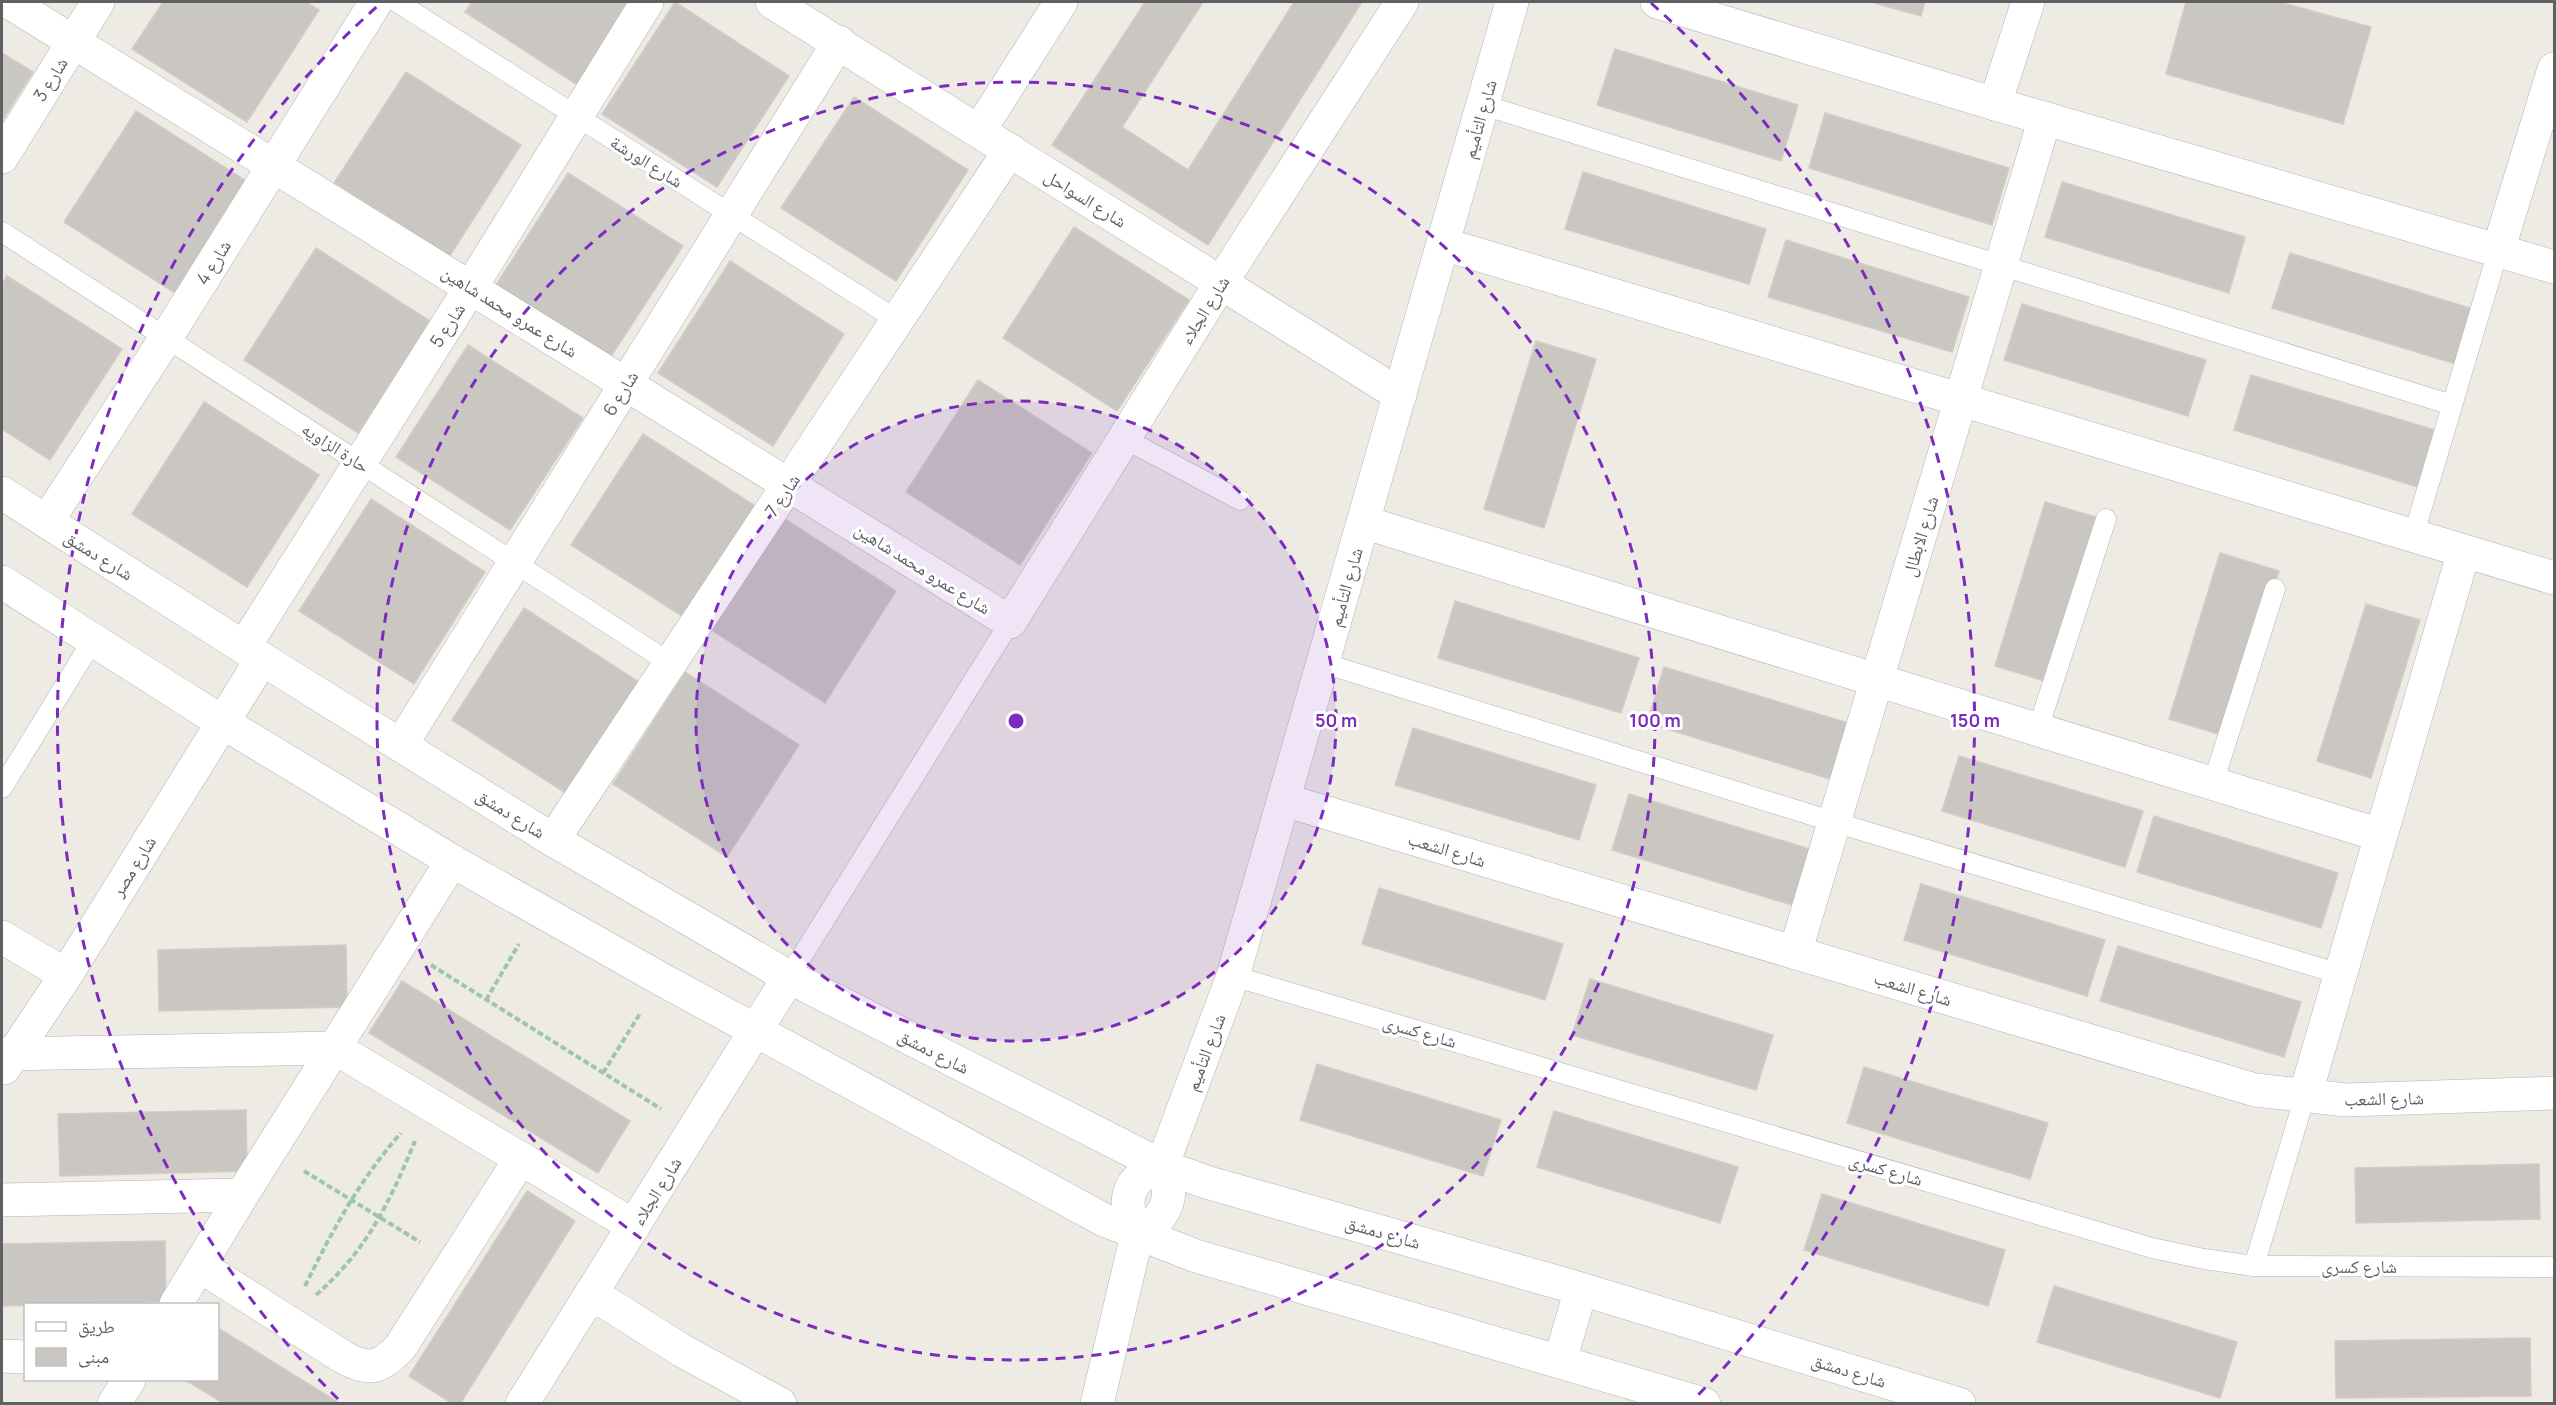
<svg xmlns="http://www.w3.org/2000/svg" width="2556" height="1405" font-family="Manrope,'Noto Naskh Arabic',sans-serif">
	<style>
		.building { fill: #cac6c2; stroke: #d2ccc4; stroke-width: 1.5 }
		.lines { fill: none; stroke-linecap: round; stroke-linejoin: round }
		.lane-casing { stroke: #b0b3b6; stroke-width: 21 }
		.street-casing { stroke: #b0b3b6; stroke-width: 34 }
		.secondary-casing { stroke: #b1b5b9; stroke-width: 34 }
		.path { stroke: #9fc6a5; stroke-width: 4; stroke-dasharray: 6 3; stroke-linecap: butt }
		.lane { stroke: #fff; stroke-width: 20 }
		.street { stroke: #fff; stroke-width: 33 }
		.secondary { stroke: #fff; stroke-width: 33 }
		.ring { fill: none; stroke: #7b2cbf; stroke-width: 3; stroke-dasharray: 10 8 }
		.labels { text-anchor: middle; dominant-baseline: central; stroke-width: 6; stroke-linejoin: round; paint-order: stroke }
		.street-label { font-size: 18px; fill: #5d6164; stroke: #fff }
		.centre { fill: #7b2cbf; stroke: #fff; stroke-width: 3 }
		.ring-label { font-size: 18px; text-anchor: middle; font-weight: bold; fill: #7b2cbf; stroke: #fff; stroke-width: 6; stroke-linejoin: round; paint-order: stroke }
	</style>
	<rect width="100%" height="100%" fill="#eeebe5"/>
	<path class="building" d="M163,2H306L319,10L247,122L132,49Z
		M472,2H634L579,86L465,12Z
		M675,2L789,76L717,187L602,114Z
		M1145,2H1203L1122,127L1188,170L1294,2H1362L1208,245L1052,145Z
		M1871,2H1925L1921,16Z
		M2186,2H2279L2371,27L2343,124L2166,74Z
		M1615,49L1798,105L1781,161L1597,105Z
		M2,53L33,72L2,121Z
		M406,72L521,145L449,257L334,183Z
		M854,97L968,170L896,281L781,208Z
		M136,111L251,184L178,295L64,222Z
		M1825,113L2009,168L1992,225L1809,168Z
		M1583,172L1766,229L1749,284L1565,229Z
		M568,173L683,246L610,358L496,285Z
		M2062,182L2245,237L2229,293L2045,237Z
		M1074,227L1189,300L1117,411L1003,338Z
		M1786,240L1969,297L1952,352L1768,297Z
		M316,248L430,321L358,433L244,360Z
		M2290,253L2473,309L2456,364L2272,308Z
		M730,261L844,334L773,446L658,373Z
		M7,276L122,349L50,460L2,429V284Z
		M2022,304L2206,360L2188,416L2004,360Z
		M1536,341L1596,359L1544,528L1484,509Z
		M468,345L583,418L510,530L396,457Z
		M2251,375L2435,430L2418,487L2234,430Z
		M978,380L1092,453L1020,565L906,492Z
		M204,402L319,475L247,587L132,514Z
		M643,434L757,507L685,618L571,545Z
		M371,499L485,572L414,684L299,611Z
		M2045,502L2099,518L2048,682L1995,666Z
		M782,517L896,591L825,703L710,629Z
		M2220,553L2279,571L2228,737L2169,719Z
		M1455,601L1639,658L1621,713L1438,658Z
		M2366,604L2420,620L2371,778L2317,761Z
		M524,608L639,682L567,794L452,720Z
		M1664,667L1848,723L1830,779L1647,723Z
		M685,672L799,745L727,857L613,784Z
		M1413,728L1596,785L1579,840L1395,785Z
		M1959,756L2143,811L2125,867L1942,811Z
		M1629,794L1813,850L1795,906L1612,850Z
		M2154,816L2338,873L2321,928L2137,872Z
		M1921,884L2105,940L2087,996L1904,940Z
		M1379,888L1563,944L1545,1000L1362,944Z
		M346,945L347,1007L159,1011L158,950Z
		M2118,946L2301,1002L2284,1057L2100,1001Z
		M1590,979L1773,1035L1756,1090L1572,1035Z
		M402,981L630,1121L598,1173L369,1033Z
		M1317,1064L1501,1120L1483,1176L1300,1120Z
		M1864,1067L2048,1123L2030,1179L1847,1123Z
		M246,1110L247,1171L60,1176L58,1114Z
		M1554,1111L1738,1167L1720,1223L1537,1167Z
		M2539,1164L2540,1219L2356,1223L2355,1168Z
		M527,1191L575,1221L460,1404H453L409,1376Z
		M1822,1194L2005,1250L1988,1306L1804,1250Z
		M165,1241L166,1302L2,1306V1244Z
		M2054,1286L2237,1342L2220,1398L2037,1342Z
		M218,1328L341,1404H225L185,1380H218Z
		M2530,1338L2531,1396L2336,1398L2335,1341Z"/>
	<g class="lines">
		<g class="lane-casing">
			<path id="lane" d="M397,2L897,320
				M1483,105L2452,405
				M2,232L670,663
				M1123,438L1240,500
				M2413,537L2498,251
				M1323,663L1834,822L2340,974
				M2038,729L2106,519
				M2213,783L2275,589
				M2,788L93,640
				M1233,976L2152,1248L2204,1259L2254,1266L2554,1267
				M789,977L1010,622
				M2254,1266L2305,1096"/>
		</g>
		<g class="street-casing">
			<path id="street" d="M9,2L1010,622L1222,281L1402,2
				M1995,104L2028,2
				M979,131L1061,2
				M2,157L98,2
				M1443,244L2554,578
				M2498,251L2554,69
				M47,521L166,338L376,2
				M1363,522L2380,835
				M244,647L471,287L647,2
				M401,745L839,42
				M1284,800L2255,1090L2346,1100L2554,1093
				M553,840L1010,150
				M2,937L66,975
				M1795,953L2045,118
				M2,1054L335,1048L634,1226
				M4,1068L66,975L262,659
				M2305,1096L2464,551
				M2,1200L242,1195
				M200,1266L343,1357C369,1372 382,1368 401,1346L521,1158
				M591,1293L681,1350L780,1404
				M176,1304L242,1195L452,861
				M2,1356L26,1357
				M114,1404L129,1380
				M522,1404L789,977
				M1097,1404L1137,1235"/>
		</g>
		<g class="secondary-casing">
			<path id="secondary" d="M772,2L1400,395
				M1657,2L1995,104L2554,267
				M2,493L262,659L553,840L789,977L1162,1166L1206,1182L1581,1289L1959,1404
				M2,582L222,722L452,861L661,979L1104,1220L1196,1256L1704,1404
				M1162,1166C1125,1178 1121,1202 1137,1235C1166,1218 1177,1198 1162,1166L1233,976L1512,2
				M1560,1361L1581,1289"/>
		</g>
		<path class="path" d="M431,965L661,1109
			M486,1000L519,944
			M603,1073L641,1012
			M304,1171L420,1242
			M305,1286C332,1231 360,1179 401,1133
			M316,1295C368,1249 389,1203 415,1141"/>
		<use href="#lane" class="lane"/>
		<use href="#street" class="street"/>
		<use href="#secondary" class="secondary"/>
	</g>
	<circle cx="1016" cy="721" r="320" fill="#7b2cbf" fill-opacity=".12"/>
	<g class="ring">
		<circle cx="1016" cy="721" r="320"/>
		<circle cx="1016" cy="721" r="639"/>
		<path d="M338 1399A959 959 0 0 1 381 3M1651 3A959 959 0 0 1 1694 1399"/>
	</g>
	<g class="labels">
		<g class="street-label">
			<text transform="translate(50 79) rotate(-58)">شارع 3</text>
			<text transform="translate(1479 119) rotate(-74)">شارع التأميم</text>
			<text transform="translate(647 161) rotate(32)">شارع الورشة</text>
			<text transform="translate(1086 198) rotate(32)">شارع السواحل</text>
			<text transform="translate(213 262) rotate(-58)">شارع 4</text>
			<text transform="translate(1204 310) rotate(-58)">شارع الجلاء</text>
			<text transform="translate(510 311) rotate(32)">شارع عمرو محمد شاهين</text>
			<text transform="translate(447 325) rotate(-57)">شارع 5</text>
			<text transform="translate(620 393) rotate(-58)">شارع 6</text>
			<text transform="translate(336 447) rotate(33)">حارة الزاويه</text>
			<text transform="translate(782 495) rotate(-56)">شارع 7</text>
			<text transform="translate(1920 536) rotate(-73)">شارع الابطال</text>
			<text transform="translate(99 555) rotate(32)">شارع دمشق</text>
			<text transform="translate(923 568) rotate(32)">شارع عمرو محمد شاهين</text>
			<text transform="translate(1345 587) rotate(-74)">شارع التأميم</text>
			<text transform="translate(511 813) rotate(32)">شارع دمشق</text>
			<text transform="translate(1447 849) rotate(17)">شارع الشعب</text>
			<text transform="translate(133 866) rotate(-58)">شارع مصر</text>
			<text transform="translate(1913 988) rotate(17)">شارع الشعب</text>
			<text transform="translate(1420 1031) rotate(16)">شارع كسرى</text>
			<text transform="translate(934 1051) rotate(27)">شارع دمشق</text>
			<text transform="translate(1205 1052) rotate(-69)">شارع التأميم</text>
			<text transform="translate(2384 1098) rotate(-1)">شارع الشعب</text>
			<text transform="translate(1886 1169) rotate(16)">شارع كسرى</text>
			<text transform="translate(656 1191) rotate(-58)">شارع الجلاء</text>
			<text transform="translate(1383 1232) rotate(16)">شارع دمشق</text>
			<text x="2359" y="1266">شارع كسرى</text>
			<text transform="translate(1849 1370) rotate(17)">شارع دمشق</text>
		</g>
	</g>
	<circle cx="1016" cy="721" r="9" class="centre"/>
	<g class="ring-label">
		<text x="1336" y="727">50 m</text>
		<text x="1655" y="727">100 m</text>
		<text x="1975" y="727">150 m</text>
	</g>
	<rect width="2556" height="1405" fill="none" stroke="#5d6164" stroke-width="6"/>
	<rect x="24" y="1303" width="195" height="78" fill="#ffffff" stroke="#bec0c1" stroke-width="1.5"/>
	<rect x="36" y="1322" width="30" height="9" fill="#ffffff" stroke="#bec0c1" stroke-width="1.5"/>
	<text x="78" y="1333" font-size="18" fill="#5d6164">طريق</text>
	<rect x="36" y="1348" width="30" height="18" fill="#cac6c2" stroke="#bec0c1" stroke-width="1.5"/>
	<text x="78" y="1363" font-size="18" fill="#5d6164">مبنى</text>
</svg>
